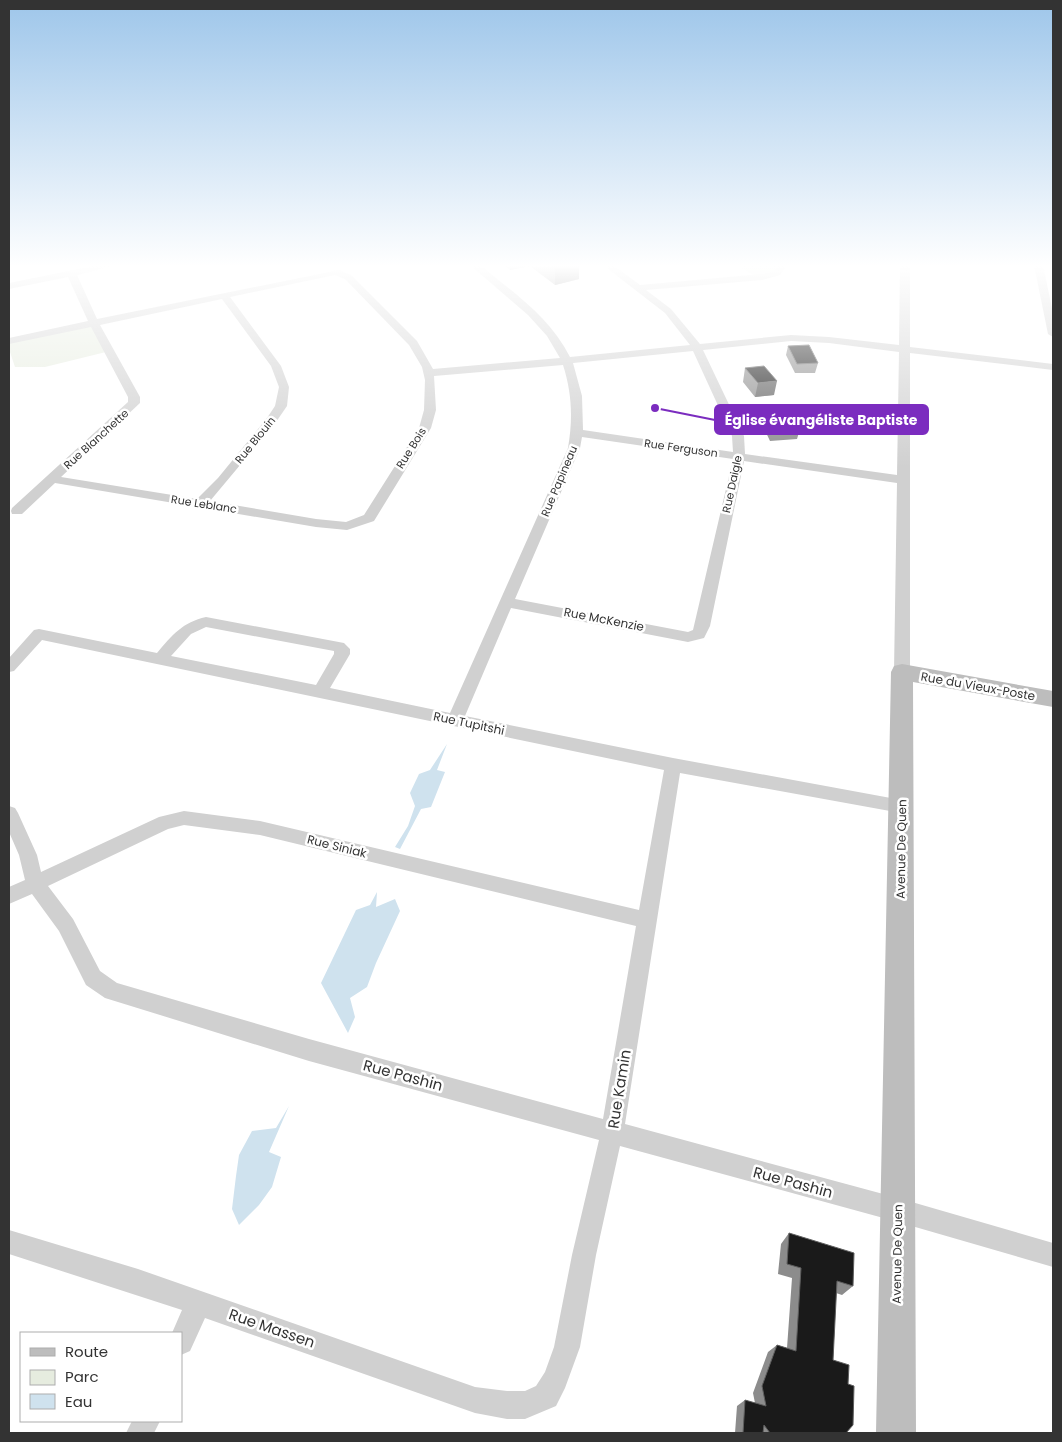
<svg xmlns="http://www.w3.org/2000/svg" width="1062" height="1442" font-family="Poppins,sans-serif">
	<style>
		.green { fill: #e6ecdf }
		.water { fill: #cfe2ee }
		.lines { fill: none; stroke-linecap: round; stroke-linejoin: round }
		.street { fill: #d0d0d0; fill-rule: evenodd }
		.secondary { fill: #bdbdbd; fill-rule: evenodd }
		.wall { fill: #8c8c8c }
		.shaded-wall { fill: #5f5f5f }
		.building { fill: #1a1a1a; stroke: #5f5f5f }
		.labels { text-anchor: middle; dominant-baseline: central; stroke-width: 5; stroke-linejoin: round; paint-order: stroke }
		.far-street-label { font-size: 11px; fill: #333; stroke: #fff }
		.street-label { font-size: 12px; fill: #333; stroke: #fff }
		.near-street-label { font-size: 15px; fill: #333; stroke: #fff }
		.leader { fill: none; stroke: #7b2cbf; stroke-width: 2 }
		.callout-dot { fill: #7b2cbf; stroke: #fff; stroke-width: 2 }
		.callout { fill: #7b2cbf; stroke: #7b2cbf; stroke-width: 2 }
		.callout-label { font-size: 14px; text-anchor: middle; font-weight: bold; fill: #fff }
	</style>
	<rect width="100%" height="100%" fill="#fff"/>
	<path class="green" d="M736,265H778L777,270L755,276Z
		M97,322L110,351L45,367H15L9,349V341Z"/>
	<path class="water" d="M447,744L437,770L445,772L431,807L421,809L400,849L395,847L408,826L415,806L410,793L419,774L430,770Z
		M377,892L376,907L395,899L400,911L376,963L367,987L350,998L355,1017L348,1033L321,983L356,910L370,905Z
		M289,1106L269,1152L281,1157L272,1187L259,1205L239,1225L232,1209L236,1176L239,1155L252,1131L276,1128Z"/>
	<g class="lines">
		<path class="street" d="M98,265H117L77,275L97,319L339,270L351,275L417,341L433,369L560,358L547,336L528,315L470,265H480C514,293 550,317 570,357L690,345L665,313L603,265H613L640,285L762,274L774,271L778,265H787L780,275L762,280L646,290L671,309L700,344L791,335L829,337L899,345L900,265H910V347L1053,364V370L910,353V672L907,676L902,677L897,676L894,672L897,483L744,461L710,626L704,638L688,642L511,608L465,716L673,758L907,801L910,806L907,811L901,813L680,773L625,1124L898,1198L1053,1243V1267L898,1222L620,1146L596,1255L580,1347L565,1388L556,1406L525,1419H507L475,1413L205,1318L190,1351L181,1355V1333H172L182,1310L9,1254V1230L138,1269L475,1387L507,1391H525L536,1386L545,1372L554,1347L572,1255L599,1140L309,1061L105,998L86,985L59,931L32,894L9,904V887L25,880L19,855L9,832V806L15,808L18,813L37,855L41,872L159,817L184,811L260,821L639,910L664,770L42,640L14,671L9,672V658L34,630L39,629L157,653C172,635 183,622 206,617L344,643L350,649V654L330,688L450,713L568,448C573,419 572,393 563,365L434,376L436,410L431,428L374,521L347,530L316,527L55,483L22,514H12L11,511L12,508L128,402V397L91,327L9,344V338L88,321L68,277L9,289V283ZM335,275L345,279L409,345L422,367L425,380L424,410L419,428L364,515L346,522L316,519L210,501L276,422L287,406L289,387L281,366L230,297ZM222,299L271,366L279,387L275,406L267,418L218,478L197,499L61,477L140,403V397L100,325ZM791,341L829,343L899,352L897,475L745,454L744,436L703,350ZM693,351L732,436L733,452L583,430L582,396L573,363ZM582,437L733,459L693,630L688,632L515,599L580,448ZM206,627L334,651V654L316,685L171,656L191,634ZM184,825L260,835L636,926L603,1119L309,1039L117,983L100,971L73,919L48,886L168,829Z
			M1034,265H1043L1053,313V337L1048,334Z
			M132,1421H160L154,1433H126Z"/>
		<path class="secondary" d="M902,664L1053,691V707L913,682L916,1433H876L891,672L894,666Z"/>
	</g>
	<path class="wall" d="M504,265H579V279L555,285L530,266L510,270Z
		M788,346L818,363L815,373H795L786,355Z
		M745,368L774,395L755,397L743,382Z
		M762,413L800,429L797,439L770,441L761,422Z
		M789,1233L853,1286L842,1295L836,1293L833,1360L846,1433H735L737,1406L745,1400L755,1403L753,1393L768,1352L777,1345L787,1348L792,1278L778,1274L781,1244Z"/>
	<path class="shaded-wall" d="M510,265H530V266L510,270Z
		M565,265H579V279L555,285V267Z
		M777,381L774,395L755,397L758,383Z"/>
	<path class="building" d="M552,265H565L555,267Z
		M809,345L818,363L797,364L788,346Z
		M764,366L777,381L758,383L745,368Z
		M789,1233L854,1253L853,1286L837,1281L833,1360L849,1365L848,1384L854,1386L853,1425L846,1433H770L764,1425L763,1433H743L745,1400L766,1406L762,1386L777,1345L796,1351L801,1268L787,1264Z"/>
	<linearGradient id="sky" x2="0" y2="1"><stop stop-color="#9ec6ea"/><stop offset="0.57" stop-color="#fff"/><stop offset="1" stop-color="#fff" stop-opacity="0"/></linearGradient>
	<rect width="1062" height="467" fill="url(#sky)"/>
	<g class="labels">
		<g class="far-street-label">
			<text transform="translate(96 439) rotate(-42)">Rue Blanchette</text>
			<text transform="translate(255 440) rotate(-51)">Rue Blouin</text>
			<text transform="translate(411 448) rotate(-58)">Rue Bois</text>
			<text transform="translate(681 448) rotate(8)">Rue Ferguson</text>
			<text transform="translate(559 481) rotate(-67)">Rue Papineau</text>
			<text transform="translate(732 484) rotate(-78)">Rue Daigle</text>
			<text transform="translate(204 504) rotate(9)">Rue Leblanc</text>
		</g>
		<g class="street-label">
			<text transform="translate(604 619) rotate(11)">Rue McKenzie</text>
			<text transform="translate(978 686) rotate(10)">Rue du Vieux-Poste</text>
			<text transform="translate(469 723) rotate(12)">Rue Tupitshi</text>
			<text transform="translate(337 846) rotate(14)">Rue Siniak</text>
			<text transform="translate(901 849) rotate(-89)">Avenue De Quen</text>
			<text transform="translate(897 1254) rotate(-89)">Avenue De Quen</text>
		</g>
		<g class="near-street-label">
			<text transform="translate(403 1075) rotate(15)">Rue Pashin</text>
			<text transform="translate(619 1089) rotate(-81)">Rue Kamin</text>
			<text transform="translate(793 1182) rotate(15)">Rue Pashin</text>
			<text transform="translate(272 1328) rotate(19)">Rue Massen</text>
		</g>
	</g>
	<path class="leader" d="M655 408L715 420"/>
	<circle class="callout-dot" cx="655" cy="408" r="5"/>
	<rect class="callout" x="715" y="405" width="213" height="29" rx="5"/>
	<g class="callout-label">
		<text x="821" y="425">Église évangéliste Baptiste</text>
	</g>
	<rect width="1062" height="1442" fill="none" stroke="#333333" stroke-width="20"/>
	<rect x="20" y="1332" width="162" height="90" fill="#ffffff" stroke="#adadad"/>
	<rect x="30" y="1348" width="25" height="8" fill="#bdbdbd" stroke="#adadad"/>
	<text x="65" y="1357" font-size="15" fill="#333333">Route</text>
	<rect x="30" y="1370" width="25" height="15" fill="#e6ecdf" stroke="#adadad"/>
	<text x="65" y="1382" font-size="15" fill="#333333">Parc</text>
	<rect x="30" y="1394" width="25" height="15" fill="#cfe2ee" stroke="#adadad"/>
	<text x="65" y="1407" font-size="15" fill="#333333">Eau</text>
</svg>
